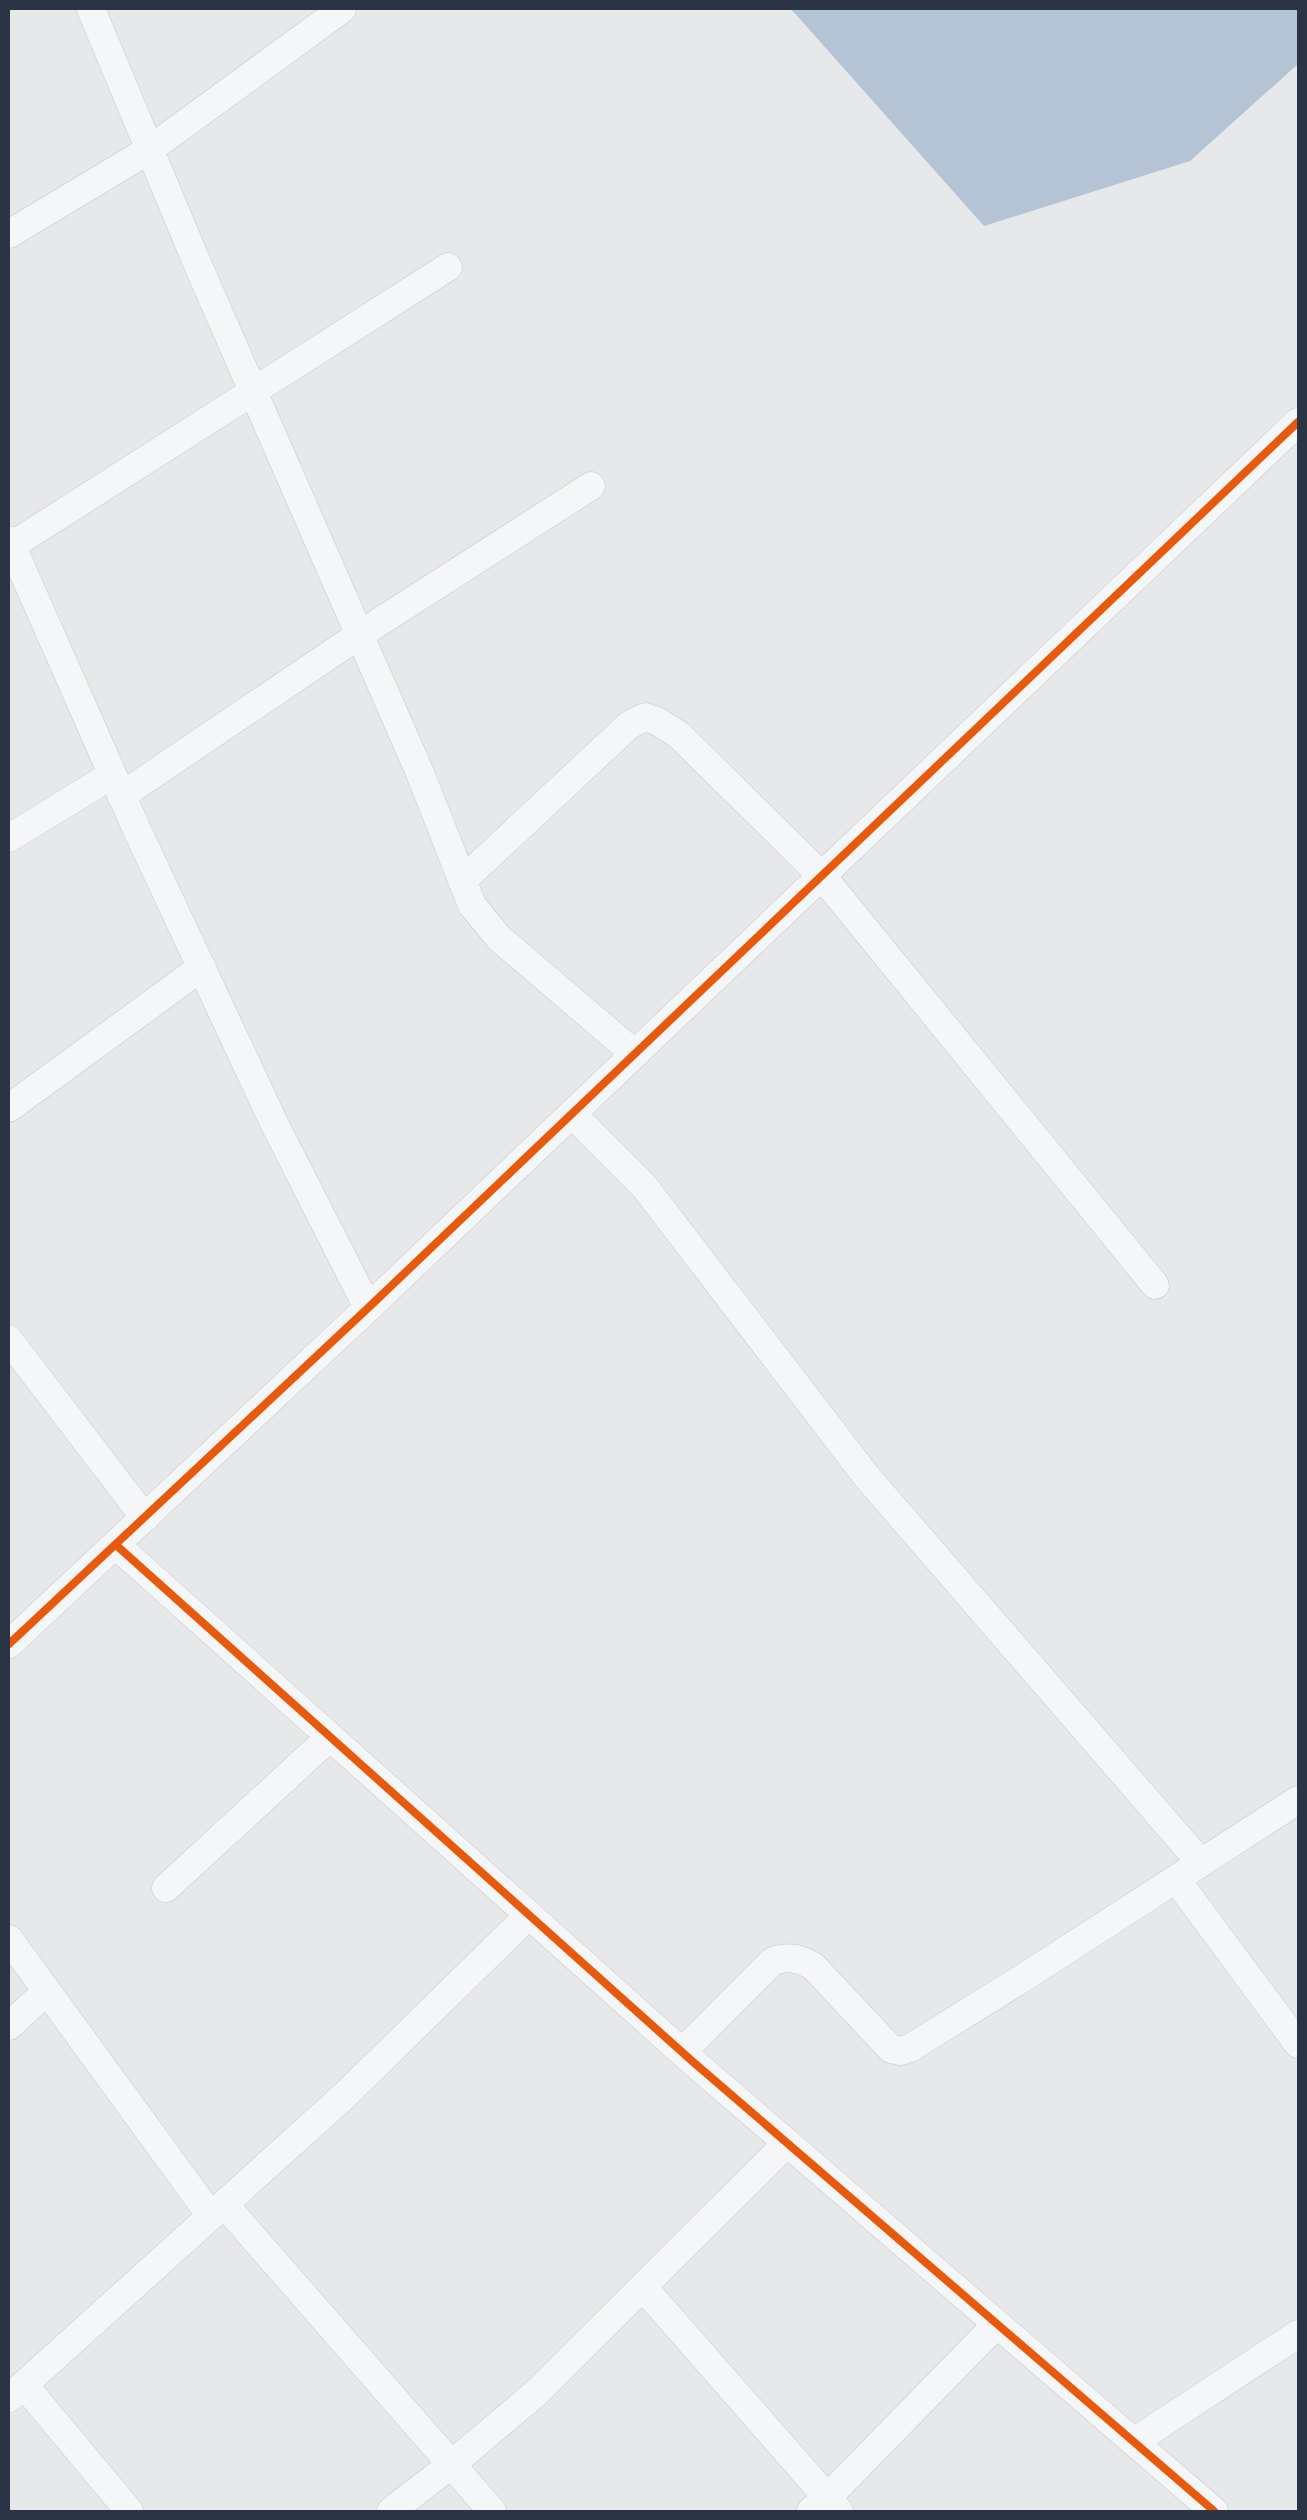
<svg xmlns="http://www.w3.org/2000/svg" width="1307" height="2520" font-family="'Titillium Web',sans-serif">
	<style>
		.water { fill: #b4c4d5 }
		.lines { fill: none; stroke-linecap: round; stroke-linejoin: round }
		.street-casing { stroke: #c4c6c8; stroke-width: 29 }
		.street { stroke: #f5f6f7; stroke-width: 28 }
		.cycleway-casing { stroke: #f4f6f9; stroke-width: 11 }
		.cycleway { stroke: #e8590c; stroke-width: 8 }
	</style>
	<rect width="100%" height="100%" fill="#e6e8ea"/>
	<path class="water" d="M791,9H1298V64L1190,161L984,226Z"/>
	<g class="lines">
		<g class="street-casing">
			<path id="street" d="M91,9L197,263L420,773L472,905L499,938L635,1054
				M9,234L149,150L342,9
				M9,540L137,830L275,1125L368,1308
				M11,546L448,267
				M121,796L359,635L591,486
				M9,838L112,775
				M462,881L629,725L645,717L657,721L679,735L822,876L1155,1285
				M9,1108L202,967
				M572,1114L644,1186L867,1477L1201,1863
				M9,1340L145,1518
				M116,1545L692,2061L1214,2511
				M9,1644L368,1308L1298,422
				M1176,1879L1298,2044
				M166,1888L330,1737
				M9,1939L211,2216
				M9,2026L47,1991
				M682,2052L773,1961C790,1956 798,1958 813,1966L891,2049L901,2051L910,2048L1023,1978L1298,1800
				M224,2204L492,2511
				M643,2287L839,2511
				M24,2385L129,2511
				M9,2398L344,2096L529,1915
				M1135,2441L1298,2334
				M391,2511L452,2464L536,2393L787,2143
				M811,2511L827,2498L997,2324"/>
		</g>
		<use href="#street" class="street"/>
		<g class="cycleway-casing">
			<path id="cycleway" d="M116,1545L692,2061L1214,2511
				M9,1644L368,1308L1298,422"/>
		</g>
		<use href="#cycleway" class="cycleway"/>
	</g>
	<rect width="1307" height="2520" fill="none" stroke="#2b3445" stroke-width="20"/>
</svg>
